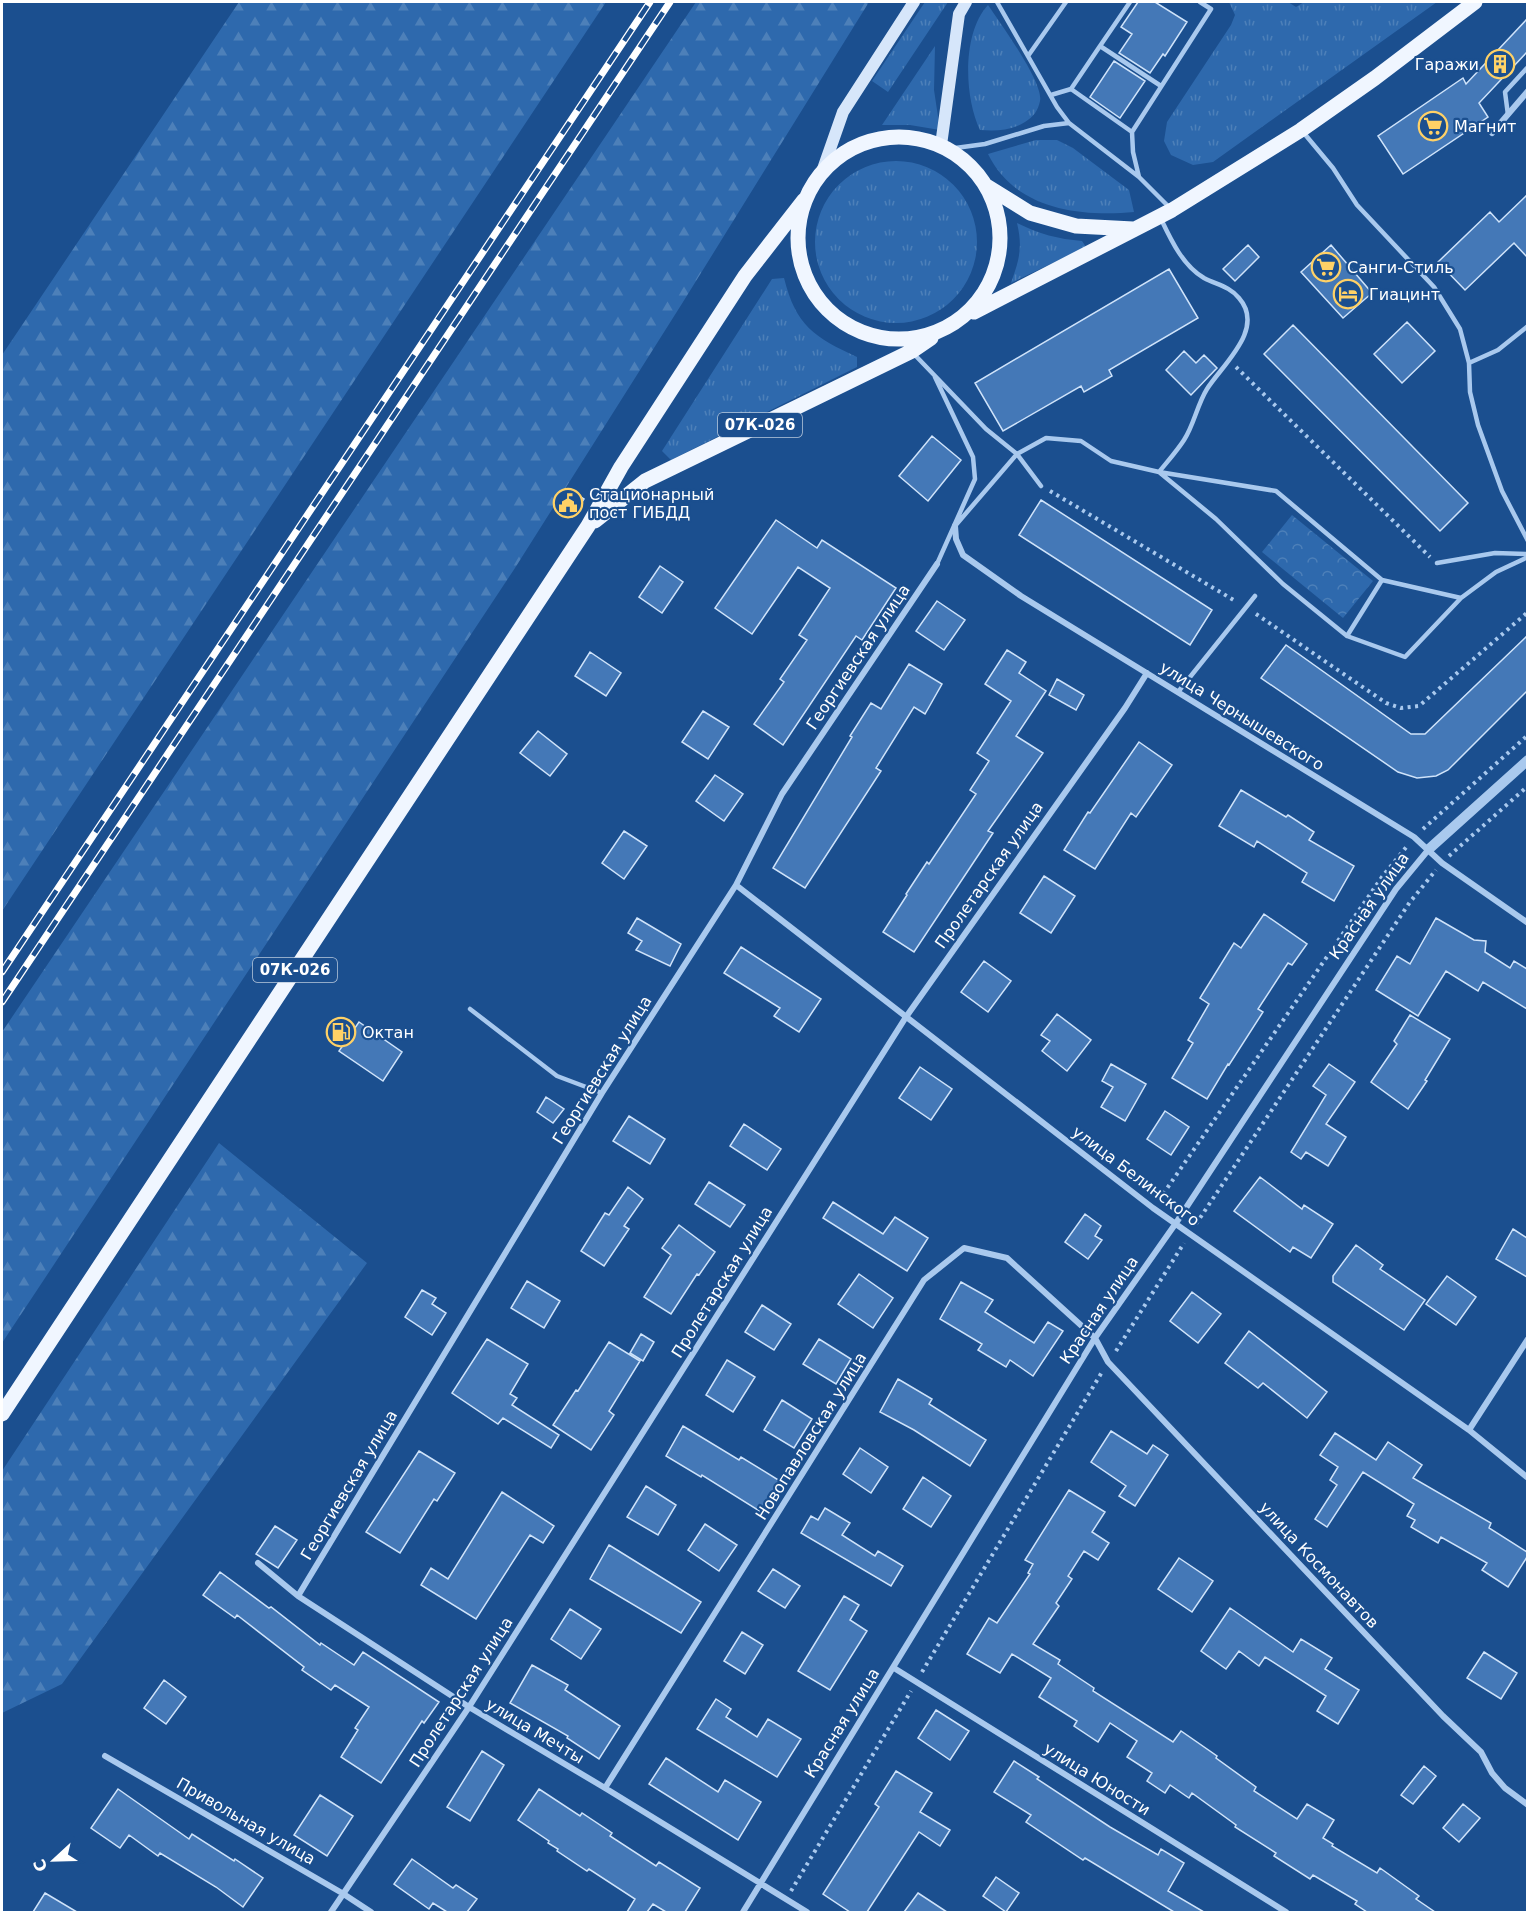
<svg xmlns="http://www.w3.org/2000/svg" width="1529" height="1914" font-family="'DejaVu Sans',sans-serif">
	<style>
		.grass { fill: url(#grass-tufts) }
		.forest { fill: url(#forest-firs) }
		.park { fill: url(#park-crowns) }
		.building { fill: #4478b7; stroke: #cfe3fa; stroke-width: 1.5 }
		.lines { fill: none; stroke-linecap: round; stroke-linejoin: round }
		.path { stroke: #a9c9ee; stroke-width: 4; stroke-dasharray: 3 4.5; stroke-linecap: butt }
		.service { stroke: #a9c9ee; stroke-width: 4.5 }
		.minor { stroke: #a9c9ee; stroke-width: 6 }
		.tertiary { stroke: #a9c9ee; stroke-width: 10 }
		.secondary { stroke: #d6e6fa; stroke-width: 12 }
		.primary { stroke: #f0f6ff; stroke-width: 15 }
		.rail-casing { stroke: #fff; stroke-width: 7 }
		.rail { stroke: #1b4f8f; stroke-width: 4.5; stroke-dasharray: 14; stroke-linecap: butt }
		.labels { text-anchor: middle; dominant-baseline: central; stroke-width: 4.5; stroke-linejoin: round; paint-order: stroke }
		.shield { fill: #1b4f8f; stroke: #bbcadd; stroke-width: 1.5 }
		.shield-label { font-size: 15px; font-weight: bold; fill: #fff }
		.poi-label { font-size: 16px; fill: #fff; stroke: #1b4f8f; text-anchor: start }
		.street-label { font-size: 16px; fill: #fff; stroke: #1b4f8f }
	</style>
	<defs>
		<pattern id="grass-tufts" width="24" height="20" patternUnits="userSpaceOnUse" patternTransform="scale(1.5)"><rect width="24" height="20" fill="#2e69ad"/><path d="M3 7l-1-3M5 7V3M7 7l1-3M15 17l-1-3M17 17v-4M19 17l1-3" fill="none" stroke="#4d80b9"/></pattern>
		<pattern id="forest-firs" width="22" height="20" patternUnits="userSpaceOnUse" patternTransform="scale(1.5)"><rect width="22" height="20" fill="#2e69ad"/><path d="M5 1l3.5 6h-7zM16 11l3.5 6h-7z" fill="#4d80b9"/></pattern>
		<pattern id="park-crowns" width="20" height="18" patternUnits="userSpaceOnUse" patternTransform="scale(1.5)"><rect width="20" height="18" fill="#2e69ad"/><path d="M2 6a3 3 0 1 1 6 0M12 15a3 3 0 1 1 6 0" fill="none" stroke="#4d80b9"/></pattern>
	</defs>
	<rect width="100%" height="100%" fill="#1b4f8f"/>
	<path class="grass" d="M925,2H948L888,92L872,81Z
		M1229,2H1288L1296,7L1304,2H1437L1213,162L1193,165L1171,155L1164,141L1167,122L1231,25L1235,15Z
		M988,5C1000,23 1044,83 1040,101C1038,111 1033,117 1025,122C1011,131 995,131 980,130C964,97 962,33 988,5Z
		M935,46L934,90L940,130L910,125H882Z
		M1036,140H1057L1073,148L1129,190L1134,212C1079,217 1015,209 988,154Z
		M815 242a81 81 0 1 1 162 0a81 81 0 1 1-162 0Z
		M1017,223C1039,234 1058,239 1082,241L1086,247L1011,283C1019,260 1023,248 1017,223Z
		M784,278C796,326 814,337 857,357V367L671,460L662,451L772,279Z"/>
	<path class="forest" d="M239,2H606L2,911V355Z
		M696,2H869L683,302L515,568L2,1343V1032Z
		M219,1143L367,1263L62,1684L2,1713V1471Z"/>
	<path class="park" d="M1292,515L1373,581L1343,618L1262,552Z"/>
	<path class="building" d="M1138,2H1155L1187,22L1165,56L1163,54L1150,73L1119,53L1132,34L1121,27Z
		M1527,19V52L1479,103L1488,117L1403,174L1378,136L1463,78L1466,84Z
		M1114,61L1145,81L1120,118L1090,97Z
		M1527,195V257L1514,243L1465,290L1438,262L1490,212L1499,222Z
		M1248,245L1259,257L1235,281L1223,269Z
		M1331,245L1372,293L1343,318L1301,272Z
		M1169,269L1198,318L1109,370L1112,376L1084,392L1081,386L1003,431L975,383Z
		M1407,322L1435,351L1402,383L1374,354Z
		M1293,325L1468,503L1440,531L1264,354Z
		M1184,351L1196,363L1204,355L1217,368L1191,395L1166,370Z
		M932,436L961,460L928,501L899,476Z
		M570,490L584,499L572,517L558,508Z
		M1041,500L1212,610L1190,645L1019,535Z
		M776,520L817,548L822,540L896,588L862,640L856,636L783,745L754,724L784,682L780,679L807,640L799,635L830,588L798,567L752,634L715,608Z
		M660,566L683,582L662,613L639,597Z
		M937,601L965,620L944,650L916,631Z
		M1527,636V691L1448,770L1436,776L1417,778L1398,772L1261,678L1286,645L1411,734H1425Z
		M1007,650L1026,662L1019,673L1046,691L1016,736L1043,753L988,831L993,833L914,952L883,932L907,895L906,894L927,862L929,864L976,794L970,790L989,761L977,753L1011,701L985,684Z
		M590,652L621,673L606,696L575,676Z
		M909,664L942,684L925,714L914,707L876,768L881,771L805,888L773,868L852,737L850,736L871,703L881,709Z
		M1057,679L1084,695L1076,710L1049,695Z
		M703,711L729,727L708,759L682,742Z
		M538,731L567,754L550,776L520,753Z
		M1139,742L1172,765L1136,817L1131,813L1095,869L1064,850L1088,812L1090,813Z
		M715,775L743,794L724,821L696,801Z
		M1241,790L1286,817L1288,815L1314,832L1309,840L1354,866L1334,901L1302,882L1307,873L1257,841L1254,847L1219,826Z
		M624,831L647,846L624,879L602,863Z
		M1044,876L1075,896L1051,933L1020,913Z
		M1264,914L1307,944L1292,965L1288,963L1258,1009L1263,1012L1229,1065L1228,1064L1207,1099L1172,1078L1193,1043L1188,1040L1209,1004L1200,998L1234,943L1241,948Z
		M637,918L681,944L670,966L636,950L642,941L628,933Z
		M1436,918L1474,940L1486,941L1485,952L1510,968L1514,961L1527,969V1009L1483,982L1478,991L1446,971L1418,1016L1376,990L1397,956L1410,964Z
		M741,947L821,999L799,1032L774,1016L780,1008L724,973Z
		M984,961L1011,981L988,1012L961,992Z
		M1057,1014L1091,1040L1067,1071L1042,1051L1050,1041L1041,1035Z
		M1410,1015L1450,1039L1425,1080L1427,1081L1408,1109L1371,1082L1397,1044L1394,1041Z
		M359,1022L402,1052L383,1081L339,1051Z
		M1111,1064L1146,1084L1125,1121L1101,1107L1113,1087L1102,1081Z
		M1329,1064L1355,1082L1326,1124L1346,1137L1328,1166L1306,1152L1301,1159L1291,1152L1326,1095L1313,1086Z
		M920,1067L952,1089L931,1120L899,1098Z
		M546,1097L564,1109L553,1123L537,1112Z
		M1165,1111L1189,1127L1171,1155L1147,1139Z
		M629,1116L665,1139L650,1164L613,1141Z
		M744,1124L781,1149L767,1170L730,1146Z
		M1260,1177L1302,1209L1304,1205L1333,1224L1311,1258L1293,1247L1290,1252L1234,1211Z
		M709,1182L745,1205L730,1227L695,1204Z
		M628,1187L643,1199L624,1226L629,1229L604,1266L581,1251L605,1213L609,1215Z
		M833,1202L883,1234L895,1217L928,1238L907,1271L823,1218Z
		M1085,1214L1101,1226L1095,1236L1102,1240L1088,1259L1065,1242Z
		M679,1225L715,1252L699,1275L697,1274L671,1314L644,1297L671,1255L662,1248Z
		M1513,1229L1527,1238V1277L1496,1259Z
		M1356,1245L1383,1265L1380,1269L1425,1300L1404,1330L1333,1282V1276Z
		M859,1274L893,1298L873,1328L838,1304Z
		M1447,1276L1476,1297L1456,1325L1426,1304Z
		M527,1281L560,1301L544,1328L511,1308Z
		M961,1282L993,1300L985,1312L1034,1343L1048,1322L1063,1331L1033,1376L1010,1360L1006,1367L978,1350L982,1344L940,1319Z
		M422,1290L436,1298L432,1304L446,1313L432,1335L405,1317Z
		M1192,1292L1221,1314L1198,1343L1170,1321Z
		M762,1305L791,1324L774,1350L745,1332Z
		M1249,1331L1327,1392L1307,1418L1263,1383L1258,1388L1225,1363Z
		M641,1334L654,1342L643,1361L630,1353Z
		M487,1339L528,1364L510,1394L517,1398L512,1405L559,1435L551,1448L503,1418L498,1424L452,1393Z
		M819,1339L851,1359L836,1384L803,1364Z
		M609,1342L640,1361L609,1411L614,1415L591,1450L553,1425L576,1390L578,1391Z
		M727,1360L755,1377L733,1412L706,1395Z
		M898,1379L932,1399L929,1404L986,1440L970,1466L914,1430L880,1412Z
		M782,1400L812,1419L794,1448L764,1430Z
		M683,1426L739,1460L741,1457L780,1481L761,1512L702,1475L701,1477L666,1456Z
		M1111,1431L1147,1454L1153,1445L1168,1455L1135,1506L1119,1496L1126,1486L1091,1462Z
		M1335,1433L1376,1460L1388,1442L1422,1465L1413,1478L1491,1523L1489,1528L1527,1552V1557L1508,1587L1482,1570L1487,1563L1441,1537L1438,1543L1411,1527L1415,1520L1407,1516L1414,1504L1363,1472L1327,1527L1315,1519L1337,1485L1330,1480L1338,1467L1320,1455Z
		M860,1448L888,1467L871,1493L843,1474Z
		M419,1451L455,1473L437,1501L434,1499L400,1553L366,1532Z
		M923,1477L951,1496L931,1527L903,1509Z
		M646,1486L676,1505L658,1535L627,1517Z
		M1069,1490L1105,1512L1092,1532L1109,1543L1098,1560L1084,1551L1068,1576L1072,1579L1056,1603L1059,1606L1033,1644L1060,1660L1058,1664L1094,1688L1093,1691L1173,1742L1181,1731L1217,1756L1216,1758L1256,1787L1254,1791L1297,1819L1307,1804L1334,1820L1323,1838L1333,1844L1332,1846L1377,1873L1380,1868L1419,1896L1416,1899L1435,1912H1367L1355,1904L1357,1901L1313,1875L1310,1879L1274,1856L1276,1853L1235,1827L1236,1825L1192,1793L1189,1798L1170,1785L1165,1793L1147,1781L1152,1773L1127,1757L1137,1741L1110,1723L1098,1742L1074,1726L1077,1721L1039,1697L1051,1678L1012,1654L1000,1673L967,1654L989,1618L997,1623L1030,1574L1028,1573L1033,1564L1025,1560Z
		M502,1492L554,1526L543,1543L530,1535L476,1619L421,1585L431,1568L448,1579Z
		M825,1508L850,1523L842,1535L875,1556L878,1551L903,1566L891,1586L801,1533L811,1516L818,1520Z
		M705,1524L737,1545L719,1571L688,1550Z
		M275,1526L297,1540L278,1568L256,1554Z
		M609,1545L701,1602L681,1633L590,1579Z
		M1179,1558L1213,1581L1192,1612L1158,1589Z
		M773,1569L800,1586L785,1608L758,1591Z
		M220,1572L269,1608L271,1607L320,1645L321,1643L354,1665L363,1652L439,1702L424,1723L422,1721L381,1783L341,1757L358,1730L355,1728L369,1707L335,1685L331,1690L302,1670L304,1667L237,1615L235,1618L203,1595Z
		M844,1596L859,1605L850,1620L867,1631L830,1690L798,1671Z
		M1230,1608L1293,1652L1301,1639L1332,1658L1325,1669L1359,1690L1338,1724L1317,1711L1326,1696L1265,1657L1259,1666L1239,1651L1226,1669L1201,1651Z
		M570,1609L601,1629L581,1659L551,1639Z
		M742,1632L763,1645L745,1674L724,1661Z
		M1484,1652L1517,1673L1501,1699L1467,1678Z
		M532,1665L568,1685L565,1690L620,1726L599,1759L567,1738L568,1736L510,1703Z
		M164,1680L186,1697L166,1724L144,1708Z
		M716,1699L731,1709L726,1717L757,1737L768,1719L801,1739L777,1777L697,1729Z
		M936,1710L969,1731L950,1760L918,1738Z
		M482,1751L504,1765L470,1821L447,1807Z
		M666,1758L718,1792L725,1780L761,1802L738,1840L649,1784Z
		M1014,1761L1039,1777L1037,1779L1110,1827L1158,1855L1161,1849L1184,1863L1168,1891L1204,1912H1174L1085,1858L1083,1860L1026,1822L1031,1815L994,1792Z
		M1424,1766L1436,1776L1413,1804L1401,1795Z
		M896,1771L932,1793L920,1812L950,1830L940,1846L919,1832L867,1912H850L823,1894L879,1807L875,1804Z
		M118,1789L189,1839L192,1834L234,1861L235,1859L263,1878L243,1907L216,1887L160,1853L158,1856L129,1835L120,1848L91,1828Z
		M539,1789L580,1816L582,1813L612,1833L610,1836L656,1866L659,1862L700,1888L685,1912H666L653,1904L647,1912H627L635,1899L589,1869L587,1871L557,1851L558,1849L548,1843L549,1841L518,1820Z
		M320,1795L353,1816L327,1856L294,1835Z
		M1463,1804L1480,1818L1459,1842L1443,1828Z
		M412,1859L453,1888L456,1885L477,1899L467,1912H447L433,1903L429,1909L394,1884Z
		M996,1877L1019,1893L1006,1912L983,1896Z
		M45,1893L77,1912H33Z
		M918,1893L947,1912H904Z"/>
	<g class="lines">
		<path class="path" d="M1236,367L1430,557
			M1050,491L1237,602
			M1256,614L1386,703L1401,708L1419,706L1528,612
			M1423,829L1528,735
			M1449,856L1528,786
			M1159,1200L1382,877L1408,845
			M1196,1224L1410,902L1436,870
			M1116,1351L1184,1243
			M922,1672L1102,1372
			M791,1891L911,1691"/>
		<path class="service" d="M997,2L1057,107L1069,123L1139,177L1170,208
			M1100,46L1130,2
			M1028,56L1066,2
			M1071,89L1100,46L1161,86
			M1051,95L1071,89L1132,132
			M1508,115L1505,92L1528,67
			M1303,132L1333,168L1357,205L1434,287L1460,329L1469,363L1470,392L1478,425L1502,491L1528,541
			M948,149L985,144L1044,126L1069,123
			M1139,177L1133,152L1132,132L1211,9L1200,2
			M913,353L986,429L1017,454L1041,486
			M1469,363L1498,350L1528,326
			M935,377L973,457L975,479L937,564
			M955,526L1017,454L1046,438L1081,441L1111,461L1159,472C1167,462 1177,451 1184,440C1194,425 1197,405 1207,389C1222,365 1266,329 1239,298C1229,286 1217,285 1204,278C1183,266 1171,240 1161,219
			M1437,563L1495,553L1528,554
			M1461,598L1382,580L1276,491L1159,472L1216,519L1283,584L1347,636L1405,657L1461,598L1496,572L1528,557
			M1347,636L1382,580
			M1178,692L1255,596
			M470,1009L557,1076L602,1093"/>
		<path class="minor" d="M1492,133L1528,91
			M955,526L956,539L963,555L1021,596L1414,837L1442,863L1528,923
			M736,885L1153,1208L1469,1430L1528,1478
			M1469,1430L1528,1339
			M258,1563L298,1596L469,1707L605,1788L807,1912
			M298,1596L602,1093L736,885L782,794L937,564
			M894,1668L1286,1912
			M105,1756L342,1893L371,1912
			M605,1788L924,1280L964,1248L1007,1258L1095,1338L1108,1362L1443,1716L1481,1752L1492,1773L1505,1788L1528,1805
			M331,1912L469,1707L906,1017L1125,708L1147,673
			M743,1912L1095,1338L1176,1223L1396,889L1429,849"/>
		<path class="tertiary" d="M1429,849L1528,760"/>
		<path class="secondary" d="M941,145L959,14L966,2
			M823,169L843,112L914,2"/>
		<path class="primary" d="M798 238a101 101 0 1 1 202 0a101 101 0 1 1-202 0Z
			M985,185L1030,213L1076,226L1133,229
			M974,312L1172,210L1301,130L1375,78L1475,2
			M595,521L645,481L912,351L931,338
			M2,1414L588,526L621,467L745,276L804,200"/>
		<g class="rail-casing">
			<path id="rail" d="M2,972L650,2
				M2,1002L670,2"/>
		</g>
		<use href="#rail" class="rail"/>
	</g>
	<defs>
		<g id="building-ring" transform="scale(1.5)"><circle r="9.5" fill="#1b4f8f" stroke="#ffd166" stroke-width="1.5"/><path d="M-4-6H4V6H1V3H-1V6H-4ZM-2.5-4.3h1.7v1.8h-1.7ZM.8-4.3h1.7v1.8H.8ZM-2.5-1h1.7V.8h-1.7ZM.8-1h1.7V.8H.8Z" fill="#ffd166"/></g>
		<g id="supermarket-ring" transform="scale(1.5)"><circle r="9.5" fill="#1b4f8f" stroke="#ffd166" stroke-width="1.5"/><path d="M-6-5.5h2.5l.6 2H6L4.5 2H-2.5L-4.4-4H-6ZM-1.5 3.2a1.3 1.3 0 1 0 .1 0ZM3 3.2a1.3 1.3 0 1 0 .1 0Z" fill="#ffd166"/></g>
		<g id="hotel-ring" transform="scale(1.5)"><circle r="9.5" fill="#1b4f8f" stroke="#ffd166" stroke-width="1.5"/><path d="M-6-4.5h1.5V1H6V5H4.5V3h-9V5H-6ZM-4 0a1.8 1.8 0 1 1 3.6 0ZM.5 0V-2.5h3Q6-2.5 6 0Z" fill="#ffd166"/></g>
		<g id="civic-ring" transform="scale(1.5)"><circle r="9.5" fill="#1b4f8f" stroke="#ffd166" stroke-width="1.5"/><path d="M-.6-6.5H3V-4.5H.6V-3L4-1V1h2V6H-6V1h2V-1L-.6-3ZM-1.2 2.5V6h2.4V2.5Z" fill="#ffd166"/></g>
		<g id="fuel-ring" transform="scale(1.5)"><circle r="9.5" fill="#1b4f8f" stroke="#ffd166" stroke-width="1.5"/><path d="M-5.5-6h7V0h2V4h1.3V-2.5L3-4.5l.8-.8L6-3V5H2.5V1h-1V6h-7ZM-4.2-4.7v3.2H.2V-4.7Z" fill="#ffd166"/></g>
	</defs>
	<g fill-rule="evenodd">
		<use href="#building-ring" x="1500" y="64"/>
		<use href="#supermarket-ring" x="1433" y="126"/>
		<use href="#supermarket-ring" x="1326" y="267"/>
		<use href="#hotel-ring" x="1348" y="294"/>
		<use href="#civic-ring" x="568" y="503"/>
		<use href="#fuel-ring" x="341" y="1032"/>
	</g>
	<g class="labels">
		<g class="shield">
			<rect x="718" y="413" width="84" height="24" rx="4.5"/>
			<rect x="253" y="958" width="84" height="24" rx="4.5"/>
		</g>
		<g class="shield-label">
			<text x="760" y="425">07К-026</text>
			<text x="295" y="970">07К-026</text>
		</g>
		<g class="poi-label">
			<text x="1479" y="64" text-anchor="end">Гаражи</text>
			<text x="1454" y="126">Магнит</text>
			<text x="1347" y="267">Санги-Стиль</text>
			<text x="1369" y="294">Гиацинт</text>
			<text x="589" y="494">Стационарный<tspan x="589" dy="18">пост ГИБДД</tspan></text>
			<text x="362" y="1032">Октан</text>
		</g>
		<g class="street-label">
			<text transform="translate(858 657) rotate(-56)">Георгиевская улица</text>
			<text transform="translate(1242 716) rotate(32)">улица Чернышевского</text>
			<text transform="translate(989 875) rotate(-55)">Пролетарская улица</text>
			<text transform="translate(1369 906) rotate(-55)">Красная улица</text>
			<text transform="translate(602 1070) rotate(-58)">Георгиевская улица</text>
			<text transform="translate(1136 1176) rotate(37)">улица Белинского</text>
			<text transform="translate(722 1282) rotate(-58)">Пролетарская улица</text>
			<text transform="translate(1099 1310) rotate(-56)">Красная улица</text>
			<text transform="translate(811 1436) rotate(-58)">Новопавловская улица</text>
			<text transform="translate(349 1485) rotate(-59)">Георгиевская улица</text>
			<text transform="translate(1319 1565) rotate(47)">улица Космонавтов</text>
			<text transform="translate(461 1692) rotate(-57)">Пролетарская улица</text>
			<text transform="translate(842 1723) rotate(-58)">Красная улица</text>
			<text transform="translate(535 1731) rotate(31)">улица Мечты</text>
			<text transform="translate(1097 1779) rotate(32)">улица Юности</text>
			<text transform="translate(246 1821) rotate(30)">Привольная улица</text>
		</g>
	</g>
	<rect width="1529" height="1914" fill="none" stroke="#ffffff" stroke-width="6"/>
	<g transform="translate(54 1860) rotate(248)" stroke="#1b4f8f" stroke-width="4.5" paint-order="stroke">
	<path d="M0-4.5L10 22L0 15L-10 22Z" fill="#ffffff"/>
	<text y="-9" font-size="16" font-weight="bold" text-anchor="middle" fill="#ffffff">С</text>
	</g>
</svg>
